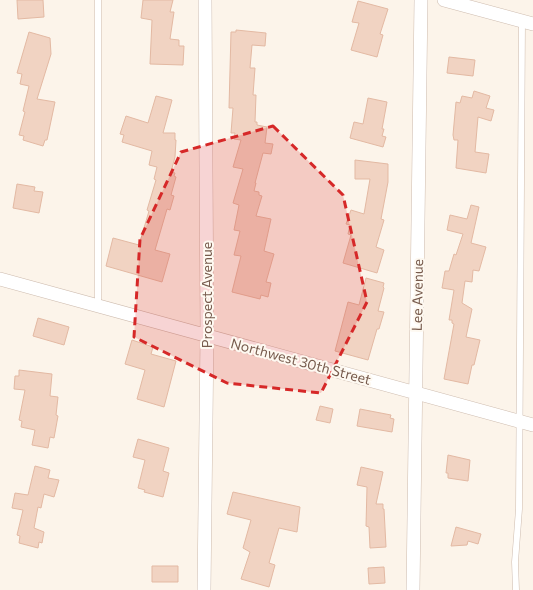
<svg xmlns="http://www.w3.org/2000/svg" width="533" height="590" font-family="Commissioner,sans-serif">
	<style>
		.building { fill: #f1d3c2; stroke: #e3b9a3 }
		.lines { fill: none; stroke-linecap: round; stroke-linejoin: round }
		.lane-casing { stroke: #cebcaf; stroke-width: 7 }
		.street-casing { stroke: #cebcaf; stroke-width: 14 }
		.lane { stroke: #fff; stroke-width: 6 }
		.street { stroke: #fff; stroke-width: 13 }
		.marked { fill: #d62828; fill-opacity: 0.2; stroke: #d62828; stroke-width: 3; stroke-dasharray: 8 5; stroke-linejoin: round }
		.labels { text-anchor: middle; dominant-baseline: central; stroke-width: 4; stroke-linejoin: round; paint-order: stroke }
		.street-label { font-size: 14px; fill: #775b4d; stroke: #fef9f1 }
	</style>
	<rect width="100%" height="100%" fill="#fcf4ea"/>
	<path class="building" d="M17,0H43L44,17L18,19Z
		M143,0H173L170,12H174L170,39L179,40V46H184L183,65L150,64L152,20L141,18Z
		M358,1L388,9L380,34L383,35L377,57L351,50L359,23L352,22Z
		M236,30L266,33L265,46L252,45L250,68H255L253,95H256L255,122H257V125L267,127L265,143L273,144L271,154L263,153L255,183H256L254,191L259,192V195L262,196L256,216L271,219L264,251L274,254L266,282L271,283L268,297L261,295L260,299L232,292L241,256L234,255L240,231L234,230L239,205L233,203L243,169L233,167L241,140L234,139L235,133H231L233,108H229L231,32H236Z
		M29,32L50,38L51,54L37,99L55,102L47,140H45L43,146L23,140L24,136L19,135L25,112L23,111L29,86L20,84L22,74L17,73Z
		M449,57L475,60L473,76L447,73Z
		M474,91L490,96L486,108L494,110L491,121L478,117L475,152L489,154L486,173L456,168L458,140H454L453,135L456,102L460,103L462,96L472,98Z
		M156,96L172,100L163,133H175V140H176L175,157L171,172L175,173L174,176L176,177L171,195L174,196L170,210L167,209L155,250L170,254L162,282L106,266L113,238L139,245L149,211L147,210L156,180L154,179L157,167L149,165L152,151L122,142L124,135L120,134L126,116L148,123Z
		M368,98L387,102L382,129H384L382,136L386,137L383,147L350,138L354,122L363,124Z
		M355,160L388,164V182L381,219L384,220L376,247L384,250L377,273L343,263L351,235L348,234L350,225L346,224L351,210L364,214L370,179H355Z
		M17,184L35,187L34,191L43,192L39,213L13,208Z
		M471,205L479,207L471,243L486,247L479,271L473,270L472,282L465,281L462,303L472,309L466,337L480,340L474,365H472L468,384L444,379L454,324L452,323V320H449L454,290L442,288L445,271H449L454,254L456,255L463,234L447,230L450,215L467,219Z
		M366,278L384,283L383,287L384,288L378,311L384,312L379,329H377L368,360L335,351L348,302L359,305Z
		M38,318L69,327L64,345L33,336Z
		M132,340L153,347L151,354L176,361L164,407L137,399L145,370L125,364Z
		M19,370L52,374L50,396L58,397L56,415L58,416L54,438L50,437L48,448L32,445L35,430L21,427L22,421L19,420L25,390L14,389L15,376H19Z
		M320,406L333,409L330,423L316,420Z
		M360,409L391,415L390,418L394,419L392,432L357,426Z
		M138,439L169,448L163,471L169,473L163,497L144,492L145,490L138,488L145,460L133,457Z
		M448,455L470,460L468,481L448,478V473H446Z
		M35,466L50,470L48,478L59,480L54,497L44,494L41,508L38,507L34,528L44,532L42,543L39,542L38,548L19,543L20,536L17,535L23,510L12,508L15,493L28,495Z
		M361,467L383,472L376,504H383V509H384L386,547L370,548L369,527L366,526L367,487L357,485Z
		M233,492L300,507L297,532L279,528L269,563L275,565L269,587L241,579L250,552L243,548L251,520L227,514Z
		M456,527L481,534L478,544L468,541L467,545L451,546Z
		M152,566H178V582H152Z
		M384,567L385,583L369,584L368,568Z"/>
	<g class="lines">
		<g class="lane-casing">
			<path id="lane" d="M98,0V306
				M516,590L515,562L519,509L522,21"/>
		</g>
		<g class="street-casing">
			<path id="street" d="M444,0L533,24
				M0,279L533,425
				M204,590L207,335L205,0
				M413,590L421,0"/>
		</g>
		<use href="#lane" class="lane"/>
		<use href="#street" class="street"/>
	</g>
	<path class="marked" d="M273,126L343,195L367,302L321,393L227,383L134,337L140,239L181,152Z"/>
	<g class="labels">
		<g class="street-label">
			<text transform="translate(206 295) rotate(-90)">Prospect Avenue</text>
			<text transform="translate(417 295) rotate(-89)">Lee Avenue</text>
			<text transform="translate(301 361) rotate(15)">Northwest 30th Street</text>
		</g>
	</g>
</svg>
